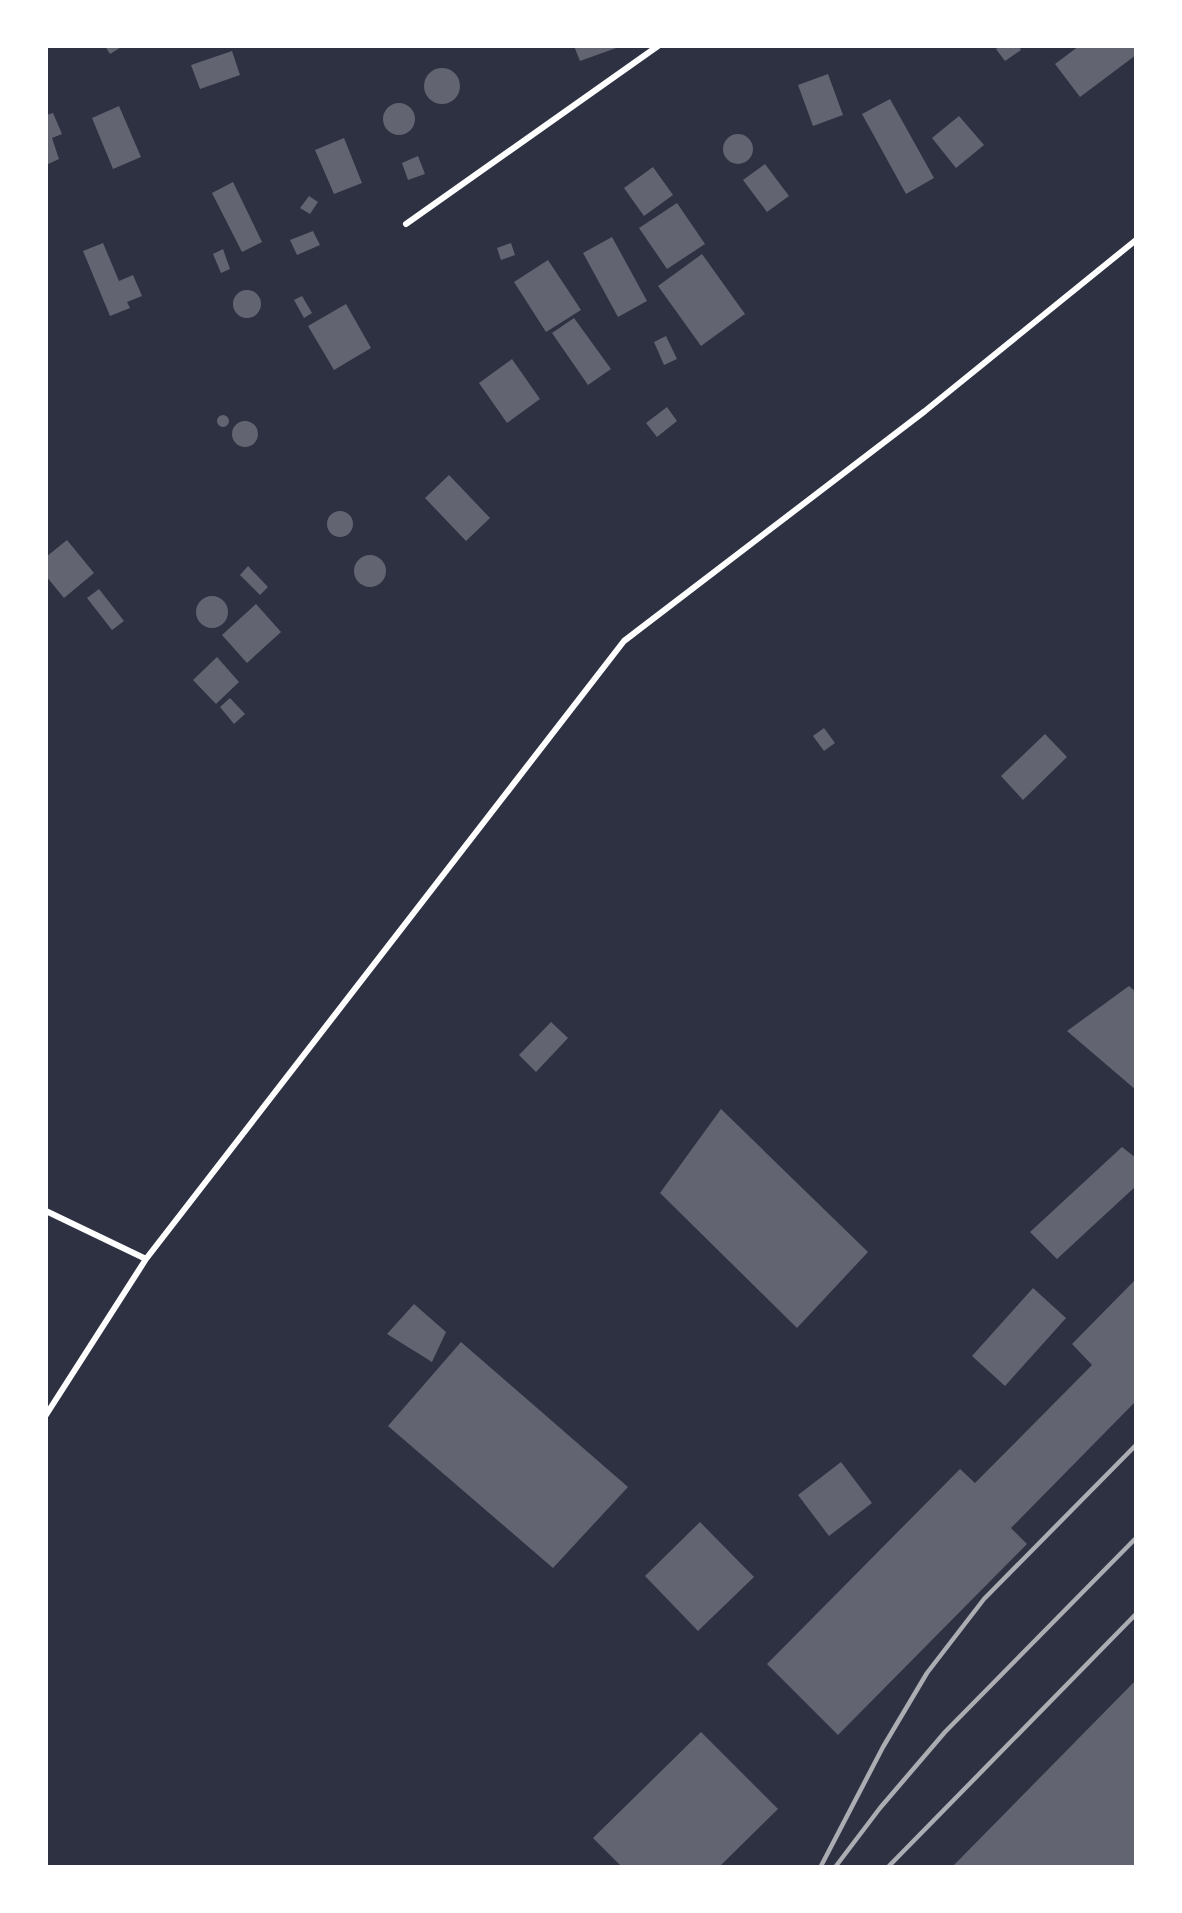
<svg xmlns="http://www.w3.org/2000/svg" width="1182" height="1913" font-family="Lato,sans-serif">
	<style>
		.building { fill: #626471 }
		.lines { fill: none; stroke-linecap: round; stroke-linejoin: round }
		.minor { stroke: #fff; stroke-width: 6 }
		.rail { stroke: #abadb3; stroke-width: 4.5 }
	</style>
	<rect width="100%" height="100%" fill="#2d3142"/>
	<path class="building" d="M105,46H123L110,54Z
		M574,46H619V47L580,61Z
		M1000,46H1019L1021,50L1005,61L996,49Z
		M1079,46H1132L1136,51V55L1080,97L1055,64Z
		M232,51L240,75L200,89L191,65Z
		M424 86a18 18 0 1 1 36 0a18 18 0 1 1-36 0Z
		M828,74L843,115L813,126L798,85Z
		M890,99L934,178L906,194L862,114Z
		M383 119a16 16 0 1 1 32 0a16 16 0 1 1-32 0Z
		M119,106L141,157L113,169L92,118Z
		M53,113L62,134L52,138L59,159L46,165V115Z
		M959,116L984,145L956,168L932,138Z
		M723 149a15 15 0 1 1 30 0a15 15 0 1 1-30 0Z
		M344,138L362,183L334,194L315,150Z
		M418,156L425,174L408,180L402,163Z
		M765,164L789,196L767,212L743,180Z
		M653,167L673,195L644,216L624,188Z
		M233,182L262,242L242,252L212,193Z
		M309,196L318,202L310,214L300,208Z
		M677,203L705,244L667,269L639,228Z
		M313,231L320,245L297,255L290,240Z
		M612,237L647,301L618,317L583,253Z
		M103,243L119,281L133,275L142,296L127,302L130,308L110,316L83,251Z
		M511,243L515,255L501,260L497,248Z
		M223,249L230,269L221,273L213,254Z
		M702,254L745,314L701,346L658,286Z
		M548,260L581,310L546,332L514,282Z
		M233 304a14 14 0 1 1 28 0a14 14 0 1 1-28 0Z
		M302,296L312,313L304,318L294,300Z
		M346,304L371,348L334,370L308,326Z
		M574,318L611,369L588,385L552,333Z
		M666,336L677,359L664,365L654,342Z
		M512,359L540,399L507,423L479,383Z
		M667,407L677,421L657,437L646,423Z
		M217 421a6 6 0 1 1 12 0a6 6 0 1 1-12 0Z
		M232 434a13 13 0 1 1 26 0a13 13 0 1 1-26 0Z
		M449,475L490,518L466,541L425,498Z
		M327 524a13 13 0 1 1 26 0a13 13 0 1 1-26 0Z
		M67,540L94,573L64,598L46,576V557Z
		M354 571a16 16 0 1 1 32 0a16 16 0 1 1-32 0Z
		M248,566L268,587L260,595L240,575Z
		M99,589L124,621L112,630L87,598Z
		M196 612a16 16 0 1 1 32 0a16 16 0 1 1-32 0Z
		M256,604L281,632L247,663L222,635Z
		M217,657L239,682L216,704L193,680Z
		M230,698L245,714L234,724L220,707Z
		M824,728L835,743L824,751L813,736Z
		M1045,734L1067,757L1023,800L1001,776Z
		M1129,986L1136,992V1090L1067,1031Z
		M551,1022L568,1038L536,1072L519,1055Z
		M721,1109L868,1252L797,1328L660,1193Z
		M1122,1147L1136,1158V1186L1057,1259L1030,1232Z
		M1136,1279V1401L1011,1528L1027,1544L838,1735L767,1664L960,1469L975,1483L1092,1365L1072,1344Z
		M1033,1288L1066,1318L1005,1386L972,1356Z
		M414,1304L446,1332L432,1362L387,1334Z
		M461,1342L628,1487L553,1568L388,1426Z
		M841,1462L872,1503L829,1536L798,1495Z
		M700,1522L754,1577L698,1631L645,1576Z
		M1136,1680V1866H953Z
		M701,1732L778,1809L720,1866H621L593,1838Z"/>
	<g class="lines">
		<path class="minor" d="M406,224L658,46
			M46,1211L146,1259
			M46,1415L146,1259L624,641L925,411L1136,240"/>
		<path class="rail" d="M821,1866L883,1747L927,1673L984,1599L1136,1445
			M836,1866L880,1808L945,1732L1136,1538
			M889,1866L1136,1614"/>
	</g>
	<rect width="1182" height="1913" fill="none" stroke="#ffffff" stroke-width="96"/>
</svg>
